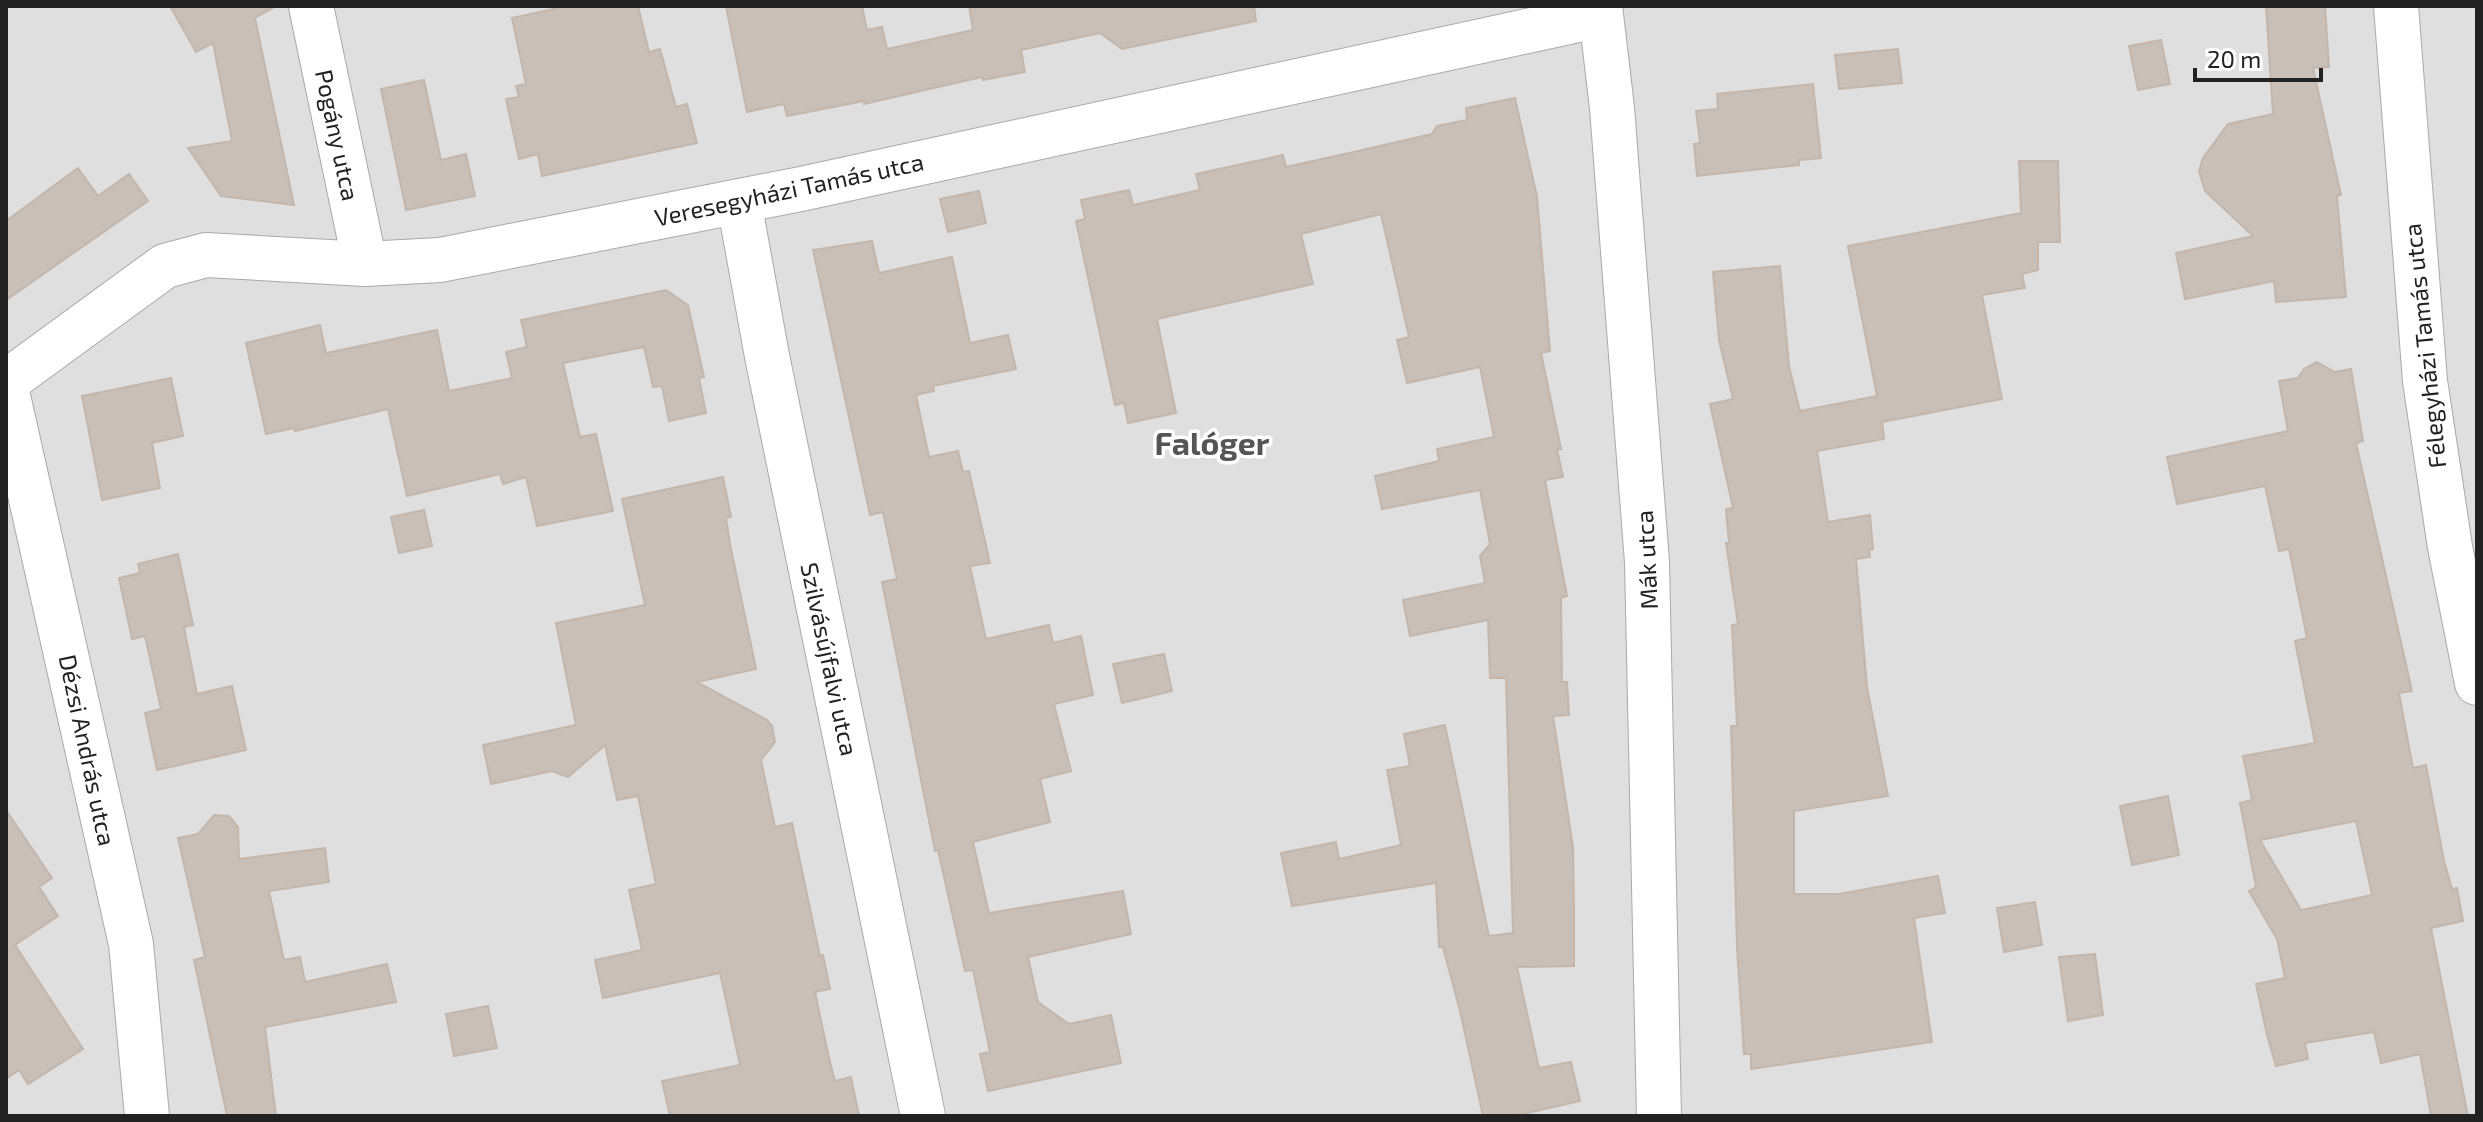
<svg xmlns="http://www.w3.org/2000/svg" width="2483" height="1122" font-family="'Exo 2',sans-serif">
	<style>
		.residential { fill: #e0dfdf }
		.building { fill: #c7bfb8; stroke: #c4b6ab; stroke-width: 2; fill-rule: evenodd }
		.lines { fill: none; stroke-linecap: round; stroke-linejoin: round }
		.minor-casing { stroke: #a9a9a9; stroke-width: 46 }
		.minor { stroke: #fff; stroke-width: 44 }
		.labels { text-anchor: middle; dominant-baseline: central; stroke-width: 7; stroke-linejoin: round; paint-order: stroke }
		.street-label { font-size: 24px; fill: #222; stroke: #fff }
		.district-label { font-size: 32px; font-weight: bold; fill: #555; stroke: #fff }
	</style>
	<rect width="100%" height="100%" fill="#f2efe9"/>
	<path class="residential" d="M6,6H2477V1116H6Z"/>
	<path class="building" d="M170,6H276L255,18L294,205L221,196L188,148L232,141L213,43L196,52Z
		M567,6H638L649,52L660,49L676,107L687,104L697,143L542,176L538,154L519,159L506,99L519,97L516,86L526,84L512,18Z
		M726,6H862L867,30L882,27L887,49L973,30L969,6H1254L1256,21L1122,49L1100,33L1021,50L1025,72L983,80L982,77L864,104V101L787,116L784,104L747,112Z
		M2266,6H2325L2329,67L2313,68L2341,195L2337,196L2346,297L2276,302L2274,281L2185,299L2176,253L2253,236L2205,191L2199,171L2203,158L2228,124L2273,114Z
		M2161,40L2170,84L2138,90L2129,46Z
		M1898,49L1902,83L1839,89L1835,55Z
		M424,80L441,160L466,154L475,196L406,210L381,89Z
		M1813,84L1821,158L1799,160V165L1697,176L1694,144L1700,143L1696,111L1718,109L1717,94Z
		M1515,98L1537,197L1550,351L1541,353L1561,449H1557L1563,477L1545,480L1567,596L1561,598L1562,682H1567L1569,715L1553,716L1573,847L1574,910V966L1517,967L1539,1068L1571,1062L1580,1101L1514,1116H1483L1460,1011L1443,947H1439L1436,883L1292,906L1281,853L1336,842L1339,859L1401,845L1387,770L1410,766L1404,734L1445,725L1489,936L1513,933L1506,678H1490L1488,620L1410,636L1403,600L1485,583L1480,556L1490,544L1480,490L1382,509L1375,476L1439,461L1437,449L1494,437L1480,367L1407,383L1397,340L1409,337L1381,214L1301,234L1313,284L1157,319L1176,413L1128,423L1124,403L1115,405L1076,221L1085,219L1081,200L1129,190L1133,205L1200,190L1196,174L1283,155L1286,167L1358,151L1432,134L1437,126L1467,120L1466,108Z
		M2019,161H2058L2060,242H2038V270L2022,274L2025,288L1982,295L2002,399L1882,422L1884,439L1817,451L1828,522L1870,515L1873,549L1869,550L1870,557L1856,559L1867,687L1888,796L1794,811V894H1839L1938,876L1945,913L1914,918L1932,1042L1751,1069V1054H1744L1737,948L1731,726H1737L1732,625L1738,624L1726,543H1729L1726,509L1733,508L1710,404L1733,399L1719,340L1713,272L1780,266L1789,366L1800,411L1877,396L1848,246L2021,213Z
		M78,168L98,196L129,174L148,201L6,300V221Z
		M979,191L986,223L948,232L940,199Z
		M872,241L879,273L952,257L970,343L1008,335L1016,369L933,386L934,391L916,395L929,457L958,451L963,472L969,471L990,563L970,566L986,639L1049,625L1053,643L1081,636L1093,695L1054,704L1071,771L1040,779L1050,822L973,842L989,913L1123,891L1131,934L1028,957L1038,1002L1069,1024L1111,1015L1121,1063L988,1091L980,1054L990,1052L973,970L965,971L938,850L935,851L882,582L897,579L883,512L870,515L813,250Z
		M666,290L688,305L704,377L699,378L706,413L669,421L662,386L653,387L644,347L563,363L580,437L596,434L613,511L537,526L526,477L503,484L500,474L407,496L388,409L295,431L294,428L266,434L246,343L320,325L326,353L437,330L449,391L512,378L506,352L527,347L521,320Z
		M2317,362L2335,372L2351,369L2363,441L2356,443L2412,691L2399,693L2413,768L2426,765L2444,861L2452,889L2457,888L2463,921L2431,928L2468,1116H2431L2420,1054L2381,1063L2374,1032L2305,1043L2308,1059L2276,1066L2267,1035L2256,984L2285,978L2277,939L2249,891L2256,887L2240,803L2252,800L2243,756L2315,743L2295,641L2307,638L2289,549L2279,551L2265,486L2177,504L2167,457L2288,431L2279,381L2298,378L2304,369ZM2356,821L2372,895L2301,910L2260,840Z
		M171,378L183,436L152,443L160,488L102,500L82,396Z
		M723,477L731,517L726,518L730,544L756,669L697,682L767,720L772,726L775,742L761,760L775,827L792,823L820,956L823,955L830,989L815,992L829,1058L835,1081L851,1077L859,1116H670L662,1081L740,1065L720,973L603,998L595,960L642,950L629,890L656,884L638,796L617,800L605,745L568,777L552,771L491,784L483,745L576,725L556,623L645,605L622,499Z
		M424,510L432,546L399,553L391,517Z
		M178,554L193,625L184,627L197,694L232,686L246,750L157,770L145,713L161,709L145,636L132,639L119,578L140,573L138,564Z
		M1164,654L1172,691L1122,703L1113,664Z
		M2168,796L2179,855L2132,865L2120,806Z
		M6,810L52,878L39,887L58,916L15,945L83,1049L28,1084L19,1070L6,1079Z
		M214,815L229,816L238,827L239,859L325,848L329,882L269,891L284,960L300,957L305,982L387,964L396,1002L265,1027L276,1116H227L194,960L205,957L178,838L198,834Z
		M2035,902L2042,945L2004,952L1997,908Z
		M2095,954L2103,1015L2068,1021L2059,957Z
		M488,1006L497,1048L454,1056L446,1014Z"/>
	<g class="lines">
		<g class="minor-casing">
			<path id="minor" d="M311,6L365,264
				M1600,6L1612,108L1647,562L1659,1116
				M2396,6L2425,381L2450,547L2477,683
				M739,202L767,356L923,1116
				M6,382L165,266L206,255L365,264L440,260L801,189L1601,15
				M6,387L131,944L147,1116"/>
		</g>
		<use href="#minor" class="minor"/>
	</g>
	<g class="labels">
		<g class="street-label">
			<text transform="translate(338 135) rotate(78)">Pogány utca</text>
			<text transform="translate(789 189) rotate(-12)">Veresegyházi Tamás utca</text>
			<text transform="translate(2424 346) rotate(-96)">Félegyházi Tamás utca</text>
			<text transform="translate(1646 560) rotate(-93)">Mák utca</text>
			<text transform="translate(830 659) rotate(78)">Szilvásújfalvi utca</text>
			<text transform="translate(88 750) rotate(78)">Dézsi András utca</text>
		</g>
		<g class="district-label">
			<text x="1212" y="442">Falóger</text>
		</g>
	</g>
	<rect width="2483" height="1122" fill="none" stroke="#222222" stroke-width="16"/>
	<path d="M2195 68v12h126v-12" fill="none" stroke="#222222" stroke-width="4"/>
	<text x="2207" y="68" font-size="24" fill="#222222" stroke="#ffffff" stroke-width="6" paint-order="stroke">20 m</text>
</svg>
